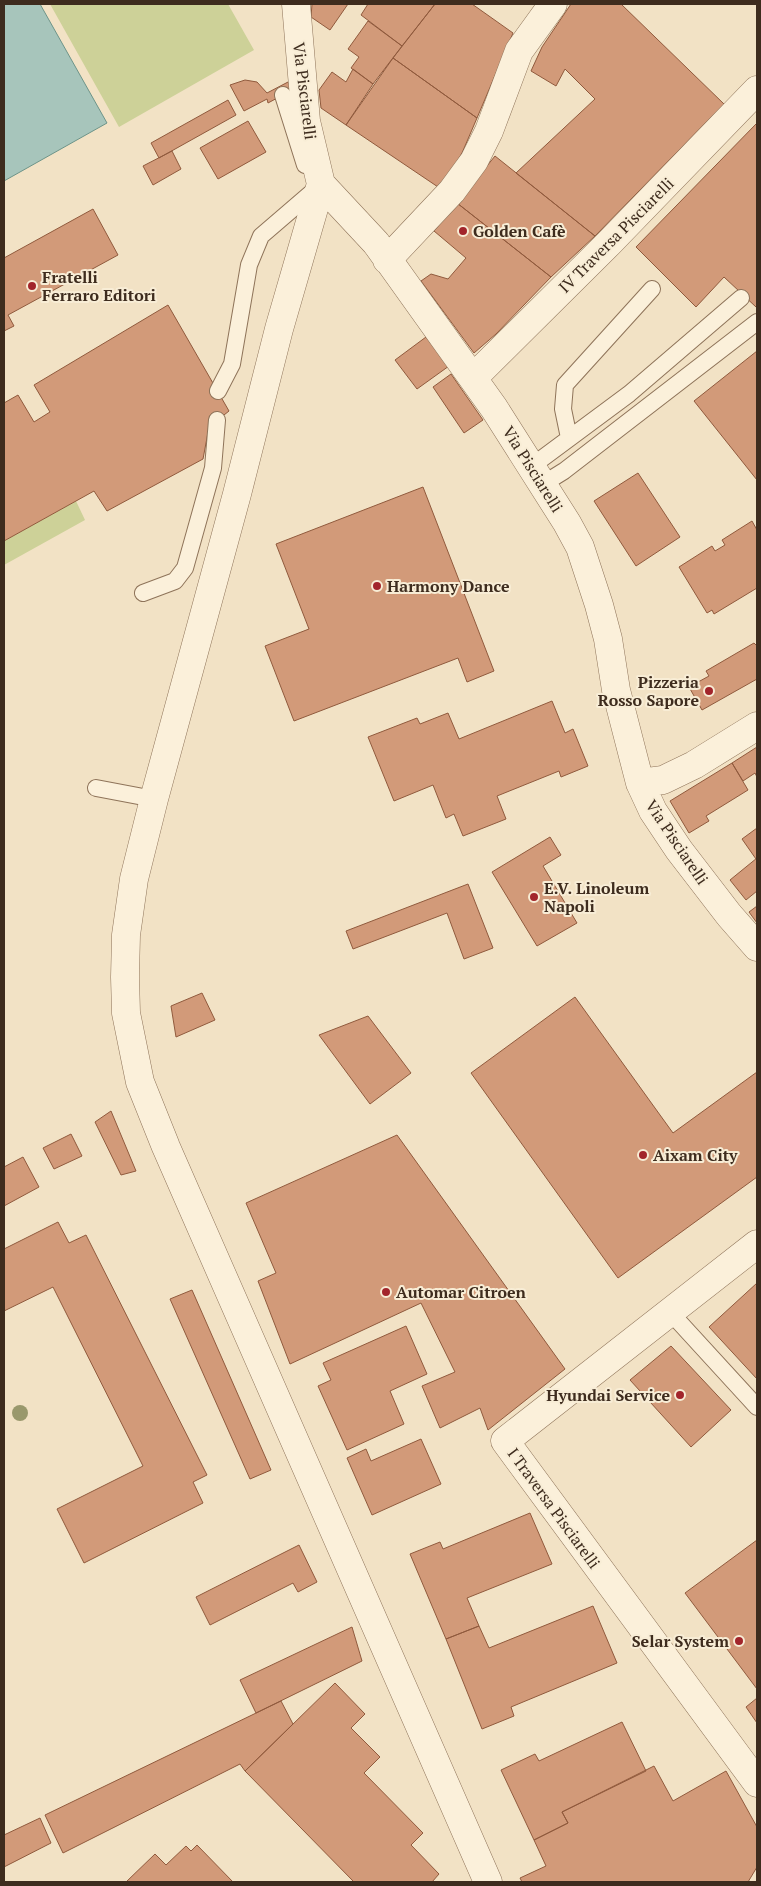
<svg xmlns="http://www.w3.org/2000/svg" width="761" height="1886" font-family="'PT Serif',serif">
	<style>
		.green { fill: #cdd198 }
		.water { fill: #a7c5bb; stroke: #6d9489 }
		.building { fill: #d29a79; stroke: #905a3d }
		.lines { fill: none; stroke-linecap: round; stroke-linejoin: round }
		.lane-casing { stroke: #8e7359; stroke-width: 18 }
		.street-casing { stroke: #8e7359; stroke-width: 29 }
		.lane { stroke: #fbf0da; stroke-width: 16 }
		.street { stroke: #fbf0da; stroke-width: 28 }
		.tree { fill: #99986c }
		.poi-dot { fill: #a2252b; stroke: #f8edd6; stroke-width: 2 }
		.labels { text-anchor: middle; dominant-baseline: central; stroke-width: 4; stroke-linejoin: round; paint-order: stroke }
		.street-label { font-size: 16px; fill: #3e2c1e; stroke: #f8edd6 }
		.poi-label { font-size: 16px; font-weight: bold; fill: #3e2c1e; stroke: #f8edd6; text-anchor: start }
	</style>
	<rect width="100%" height="100%" fill="#f2e2c5"/>
	<path class="green" d="M50,4H228L254,50L119,127Z
		M76,501L85,520L4,565V541Z"/>
	<path class="water" d="M4,4H40L107,123L4,181Z"/>
	<path class="building" d="M312,4H348L330,30L311,17Z
		M368,4H435L402,46L361,15Z
		M435,4H472L513,33L477,118L393,58Z
		M571,4H621L724,104L595,236L516,173L595,99L565,69L556,86L531,71L542,47Z
		M368,21L402,46L373,84L351,68L359,57L348,49Z
		M393,58L477,118L462,153L441,189L346,125Z
		M353,69L373,84L346,125L321,108L319,90L332,72L346,82Z
		M245,80L257,82L267,93L288,82L292,90L268,103L267,99L244,111L230,85Z
		M228,100L236,115L159,158L151,143Z
		M248,121L266,152L218,179L200,148Z
		M757,123V306L756,307L724,277L696,307L636,247Z
		M172,151L181,169L153,185L143,166Z
		M495,156L595,236L551,277L457,203Z
		M457,203L551,277L496,334L474,353L421,281L431,274L448,279L466,258L434,231Z
		M93,209L118,255L8,315L14,326L4,331V258Z
		M168,305L229,411L209,427L203,459L107,511L94,491L4,541V403L18,395L34,422L50,412L34,385Z
		M426,337L449,366L417,389L395,360Z
		M757,351V480L694,401Z
		M451,374L483,420L464,433L433,387Z
		M638,473L680,537L636,566L594,501Z
		M423,487L494,671L467,682L458,658L294,721L265,646L309,629L276,544Z
		M752,521L757,530V588L714,614L712,610L707,613L679,567L712,546L715,551L725,545L722,540Z
		M754,643L757,646V679L702,710L689,687L709,676L706,671Z
		M552,701L565,733L573,729L588,766L561,777L559,771L497,796L506,819L463,836L454,814L446,818L433,785L394,801L368,737L417,718L420,724L448,713L459,739Z
		M757,747V777L755,773L743,781L732,763Z
		M732,763L748,790L706,816L709,821L689,833L670,801Z
		M757,828V858L756,859L742,839Z
		M550,837L561,855L543,866L577,923L537,946L492,872Z
		M757,858V891L746,900L730,880Z
		M468,884L493,948L464,959L447,913L353,949L346,931Z
		M757,906V923L749,912Z
		M202,993L215,1020L176,1037L171,1006Z
		M575,997L673,1133L757,1072V1177L618,1278L471,1073Z
		M368,1016L411,1073L370,1104L319,1035Z
		M111,1111L136,1171L121,1175L95,1122Z
		M71,1134L82,1156L54,1169L43,1148Z
		M397,1135L565,1369L488,1430L480,1408L440,1428L422,1386L455,1372L421,1303L290,1364L258,1281L276,1273L246,1203Z
		M23,1157L39,1187L4,1206V1167Z
		M58,1222L69,1243L86,1235L207,1475L193,1482L203,1503L84,1563L57,1509L143,1466L53,1287L4,1311V1249Z
		M757,1283V1379L709,1327Z
		M192,1290L271,1470L250,1479L170,1299Z
		M406,1326L427,1374L390,1391L404,1424L347,1450L318,1386L331,1380L323,1363Z
		M671,1346L731,1410L691,1447L630,1380Z
		M421,1439L441,1484L372,1515L347,1458L366,1449L371,1461Z
		M530,1513L552,1564L467,1598L479,1626L446,1639L410,1554L440,1542L443,1549Z
		M757,1540V1689L685,1593Z
		M299,1545L317,1582L298,1592L293,1583L210,1625L196,1597Z
		M593,1606L617,1663L511,1707L514,1716L482,1729L446,1639L479,1626L489,1648Z
		M352,1627L362,1661L256,1713L240,1680Z
		M335,1683L365,1714L351,1728L380,1757L364,1773L423,1833L411,1845L439,1874L432,1882H354L245,1771Z
		M757,1698V1723L746,1707Z
		M281,1701L293,1724L245,1771L240,1764L63,1853L45,1815Z
		M622,1722L646,1771L562,1812L568,1823L534,1840L501,1770L535,1754L539,1761Z
		M654,1766L673,1801L726,1771L757,1827V1867L748,1882H522L520,1878L546,1866L534,1840L568,1823L562,1812Z
		M40,1818L51,1843L4,1867V1835Z
		M197,1845L233,1882H126L155,1854L166,1865L186,1846L191,1851Z"/>
	<g class="lines">
		<g class="lane-casing">
			<path id="lane" d="M283,95L305,165
				M218,391L232,364L249,265L261,236L318,187
				M569,438L563,409L565,385L652,289
				M532,466L629,394L741,298
				M543,484L564,471L757,322
				M143,593L175,581L185,568L213,468L217,420
				M96,788L154,799
				M670,1312L757,1407"/>
		</g>
		<g class="street-casing">
			<path id="street" d="M296,4L306,121L321,184L376,243L494,408L567,523L580,547L599,605L608,639L616,690L640,783L653,811L679,850L729,915L757,947
				M321,184L279,329L237,494L154,799L134,879L126,935L125,977L126,1013L140,1082L166,1147L488,1882
				M387,260L452,191L474,161L489,131L519,51L553,4
				M473,378L609,243L757,90
				M640,783L663,780L694,765L757,726
				M757,1244L505,1441L757,1783"/>
		</g>
		<use href="#lane" class="lane"/>
		<use href="#street" class="street"/>
	</g>
	<circle class="tree" cx="20" cy="1413" r="8"/>
	<g class="poi-dot">
		<circle cx="463" cy="231" r="5"/>
		<circle cx="32" cy="286" r="5"/>
		<circle cx="377" cy="586" r="5"/>
		<circle cx="709" cy="691" r="5"/>
		<circle cx="534" cy="897" r="5"/>
		<circle cx="643" cy="1155" r="5"/>
		<circle cx="386" cy="1292" r="5"/>
		<circle cx="680" cy="1395" r="5"/>
		<circle cx="739" cy="1641" r="5"/>
	</g>
	<g class="labels">
		<g class="street-label">
			<text transform="translate(305 91) rotate(83)">Via Pisciarelli</text>
			<text transform="translate(616 235) rotate(-45)">IV Traversa Pisciarelli</text>
			<text transform="translate(533 469) rotate(58)">Via Pisciarelli</text>
			<text transform="translate(677 842) rotate(56)">Via Pisciarelli</text>
			<text transform="translate(554 1508) rotate(54)">I Traversa Pisciarelli</text>
		</g>
		<g class="poi-label">
			<text x="473" y="231">Golden Cafè</text>
			<text x="42" y="277">Fratelli<tspan x="42" dy="18">Ferraro Editori</tspan></text>
			<text x="387" y="586">Harmony Dance</text>
			<text x="699" y="682" text-anchor="end">Pizzeria<tspan x="699" dy="18">Rosso Sapore</tspan></text>
			<text x="544" y="888">E.V. Linoleum<tspan x="544" dy="18">Napoli</tspan></text>
			<text x="653" y="1155">Aixam City</text>
			<text x="396" y="1292">Automar Citroen</text>
			<text x="670" y="1395" text-anchor="end">Hyundai Service</text>
			<text x="729" y="1641" text-anchor="end">Selar System</text>
		</g>
	</g>
	<rect width="761" height="1886" fill="none" stroke="#3e2c1e" stroke-width="10"/>
</svg>
